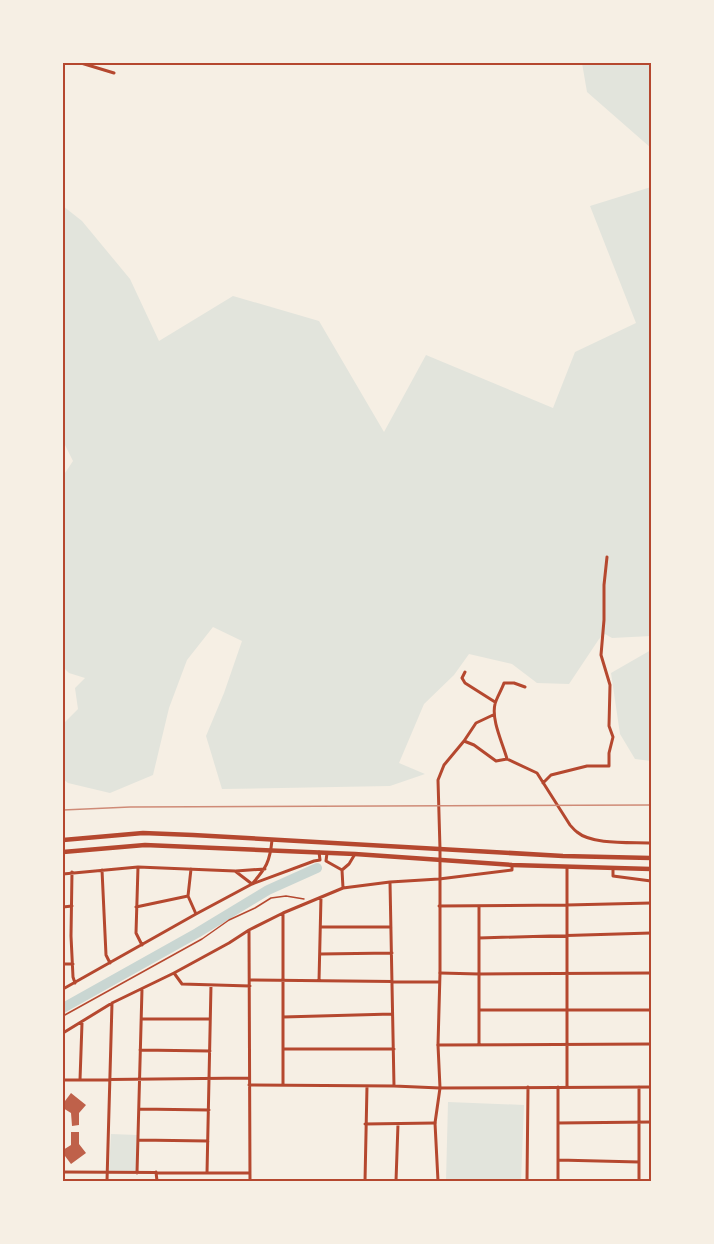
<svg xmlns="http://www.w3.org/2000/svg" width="714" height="1244" font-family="'PT Sans',sans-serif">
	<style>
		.green { fill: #e2e4dc }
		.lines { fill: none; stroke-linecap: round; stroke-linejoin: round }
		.river { stroke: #c9d6d2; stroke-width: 10 }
		.building { fill: #bf614a }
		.path { stroke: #b5482f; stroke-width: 1.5 }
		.minor { stroke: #b5482f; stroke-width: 3 }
		.tertiary { stroke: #b5482f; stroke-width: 3 }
		.primary { stroke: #b5482f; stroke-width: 4.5 }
		.rail { stroke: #cf8b77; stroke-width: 1.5 }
		.neatline { fill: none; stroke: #b5482f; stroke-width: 2 }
	</style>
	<rect width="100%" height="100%" fill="#f6efe4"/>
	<path class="green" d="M582,63H651V148L587,92Z
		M651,187V636L612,638L605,634L599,639L569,684L537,683L512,664L469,654L454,675L424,704L399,763L425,774L390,786L222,789L206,736L224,693L242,641L213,627L187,660L169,708L153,775L110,793L68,783L63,779V724L78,709L75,688L85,678L69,673L63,667V476L73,461L63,441V206L82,221L130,279L159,341L233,296L319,321L384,432L426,355L553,408L575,352L636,323L590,206Z
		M651,650V761L635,759L620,734L611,673Z
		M448,1102L524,1105L521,1181H446Z
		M111,1134L137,1135L136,1171H109Z"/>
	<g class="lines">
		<path class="river" d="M63,1008L197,933L268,890L317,868"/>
	</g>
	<path class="building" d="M71,1093L86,1105L79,1113V1125L72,1126L71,1113L63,1108V1101H65Z
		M71,1132H79V1144L86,1153L71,1164L65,1156L63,1157V1150L71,1145Z"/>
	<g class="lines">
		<path class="path" d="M63,1016L202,939L229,920L255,908L271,898L286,896L304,899"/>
		<path class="minor" d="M81,63L114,73
			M465,672L462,678L465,683L495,702
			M464,741L476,723L493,715
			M507,759C503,744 491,720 495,704C496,699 502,689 504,683H514L525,687
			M543,783L551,775L587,766H609V753L613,737L609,726L610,685L601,655L604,620V585L607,557
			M440,849L438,780L444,765L464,741L474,745L496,761L507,759L537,773L570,825C572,827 574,830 577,832C592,845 631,842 651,843
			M327,853L326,861L342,870
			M138,867L136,933L142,945
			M567,867V1087
			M613,868V876L651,881
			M191,869L188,896L196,914
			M102,870L106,955L110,963
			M342,870L349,864L355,854
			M342,870L343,888
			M236,871L265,869
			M72,872L71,936L73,977L75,983
			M63,874L138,867L235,871L252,884C266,868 270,862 272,840
			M390,882L394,1086
			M439,906L567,905L651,903
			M479,906V1044
			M63,907L72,906
			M136,907L188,896
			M321,927H391
			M249,930L250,1181
			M479,938L651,933
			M320,954L392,953
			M63,964H73
			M174,973L182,984L250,986
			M440,973L479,974L651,973
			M250,980L439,982
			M319,981L321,897
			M63,989L196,914L252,884L314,861L320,860L319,852
			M479,1010H651
			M283,1017L392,1014
			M141,1019H210
			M63,1033L112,1003L174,973L229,943L249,930L283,913L343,888L390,882L439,879L512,870V865
			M438,1045L651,1044
			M283,1049H394
			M140,1050L210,1051
			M63,1080L249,1078
			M80,1080L82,1023
			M249,1085L394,1086L440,1088L651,1087
			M283,1085V913
			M639,1087V1181
			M139,1109L209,1110
			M558,1123L651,1122
			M365,1124L435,1123
			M138,1140L208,1141
			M558,1160L639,1162
			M63,1172L250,1173
			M156,1172L157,1181
			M137,1173L142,989
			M207,1173L211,985
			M107,1181L112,1003
			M365,1181L367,1086
			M396,1181L398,1124
			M527,1181L528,1087
			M558,1181V1087"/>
		<path class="tertiary" d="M438,1181L435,1123L440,1088L438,1045L440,973V849"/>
		<path class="primary" d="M63,840L143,833L193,835L563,856L651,858
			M63,852L145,845L355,854L512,865L651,869"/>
		<path class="rail" d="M63,810L130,807L651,805"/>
	</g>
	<rect width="714" height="1244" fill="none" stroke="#f6efe4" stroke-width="129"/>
	<rect x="64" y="64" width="586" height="1116" class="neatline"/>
</svg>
